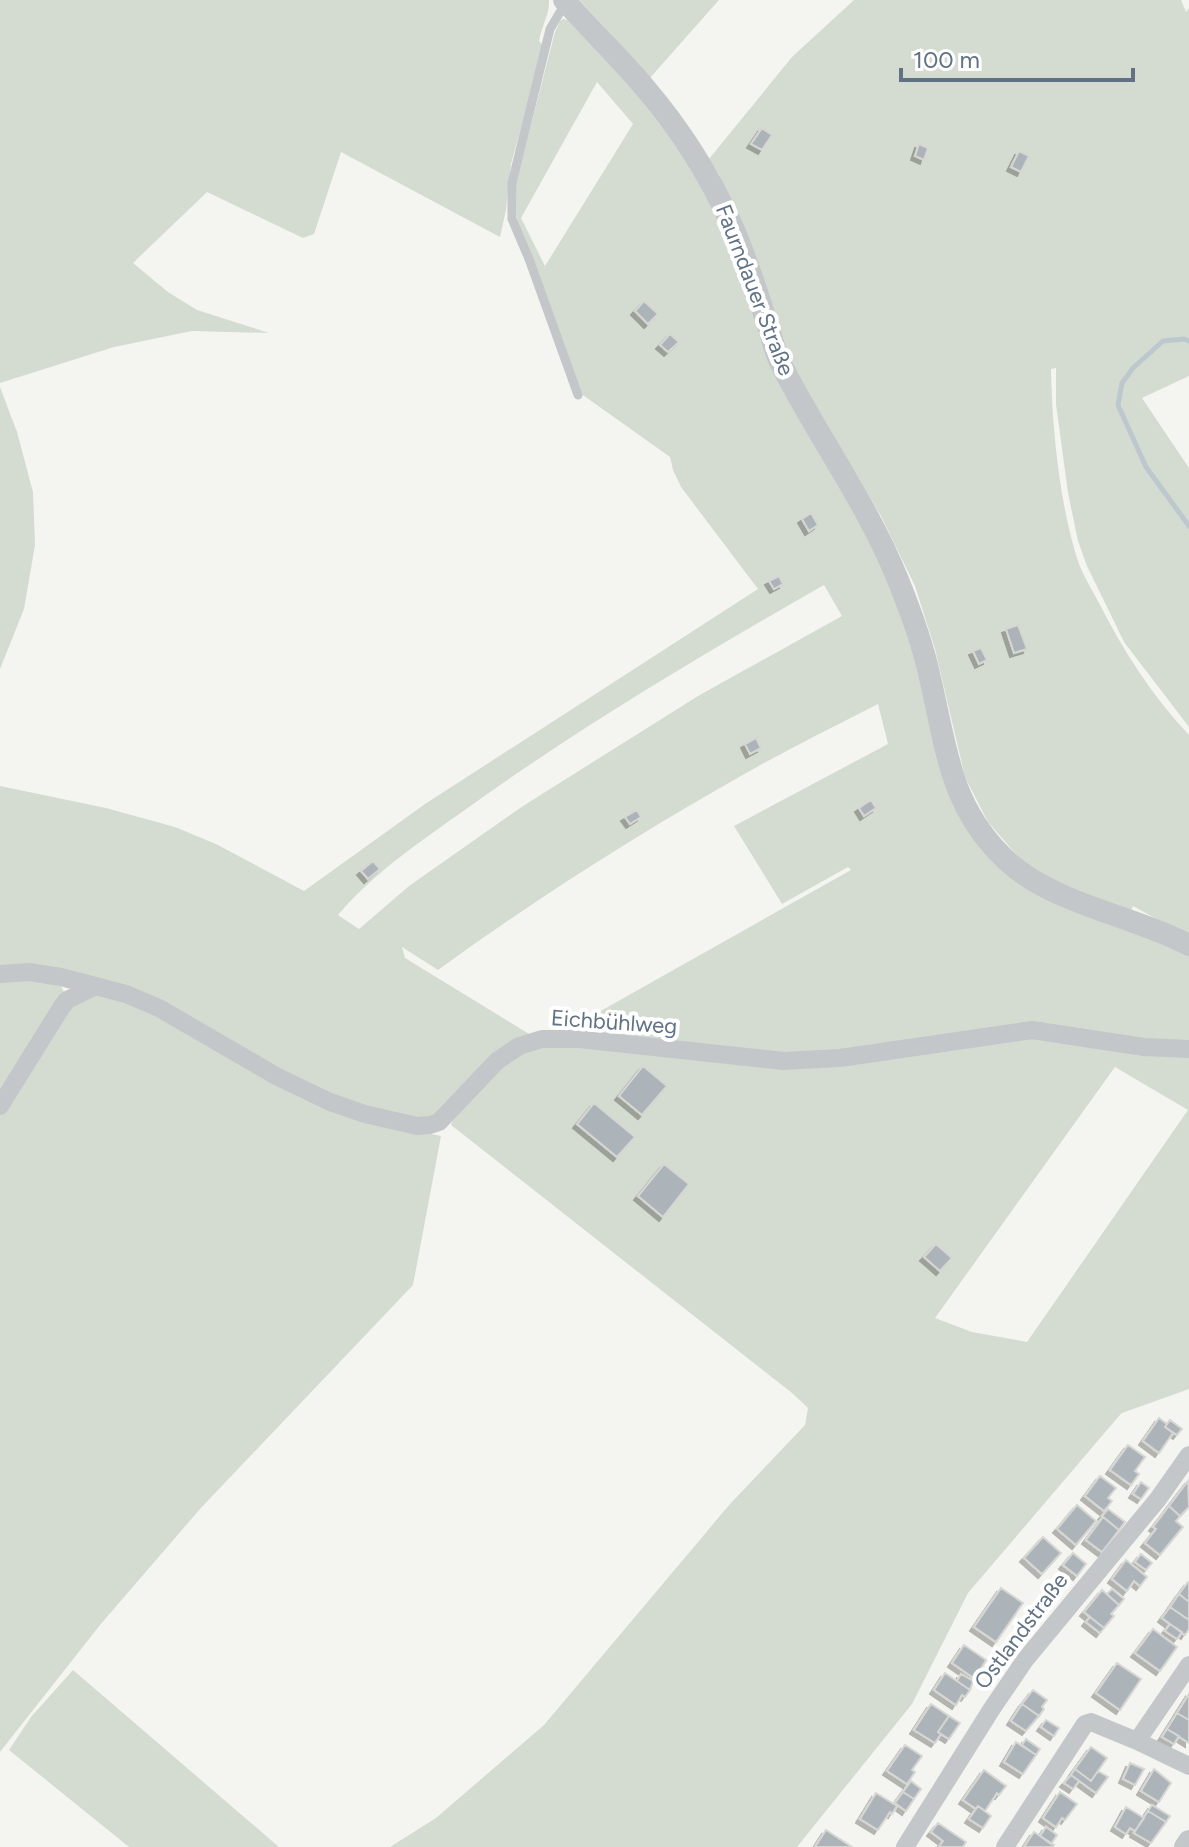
<svg xmlns="http://www.w3.org/2000/svg" width="1189" height="1847" font-family="Figtree,sans-serif">
	<style>
		.green { fill: #d4dcd1; fill-rule: evenodd }
		.lines { fill: none; stroke-linecap: round; stroke-linejoin: round }
		.stream { stroke: #bdc8ce; stroke-width: 5 }
		.building { fill: #acb3b9; stroke: #d6d6d3; stroke-width: 2; filter: url(#shadow) }
		.service { stroke: #c3c7ca; stroke-width: 9 }
		.minor { stroke: #c3c7ca; stroke-width: 18 }
		.tertiary { stroke: #c3c7ca; stroke-width: 22 }
		.labels { text-anchor: middle; dominant-baseline: central; stroke-width: 8; stroke-linejoin: round; paint-order: stroke }
		.street-label { font-size: 22px; fill: #617284; stroke: #fff }
	</style>
	<defs>
		<filter id="shadow"><feDropShadow dx="-4" dy="4" stdDeviation="0" flood-color="#0004"/></filter>
	</defs>
	<rect width="100%" height="100%" fill="#f4f5f0"/>
	<path class="green" d="M0,0H549C550,15 541,27 539,41L544,46L511,164L506,210L500,237L341,152L314,234L303,238L207,192L133,263L168,292L197,310L269,333L192,331L114,347L0,383Z
		M579,0H719L649,79L611,34Z
		M854,0H1181L1186,12L1189,8V376L1142,398L1189,468V727L1124,642L1087,566L1078,541L1068,493L1056,404V368L1051,369C1052,429 1060,508 1079,564C1084,577 1092,590 1099,603C1123,650 1152,696 1189,735V934L1160,921L1133,906L1131,911L1053,880L1022,861L988,822L965,777L935,649L915,586L882,518L857,475L826,430L784,347L741,221L718,173L709,159L792,57Z
		M563,19L572,21L651,108L691,164L877,548L980,841L1189,953V1041L1130,1038L1031,1026L784,1057L558,1035L851,870L848,867L782,904L734,826L888,744L878,704C834,727 790,748 748,772C641,832 537,898 438,970L402,947L405,958L534,1037L437,1115L416,1120L330,1098L153,1000L0,970V786L106,808L175,827L216,844L304,891L425,804L758,589L681,487L673,470L670,457L580,393L517,219L516,183L555,32L560,21ZM597,82L633,124L545,266L521,218ZM824,585L842,616L698,696L523,806L409,886L359,929L338,915C374,872 423,840 469,807C582,726 703,654 824,585Z
		M0,387L17,432L33,492L35,545L24,609L0,669Z
		M0,980L59,982L64,992L0,1098Z
		M112,993L381,1124L441,1136L413,1285L200,1509L100,1625L0,1752V1114L54,1028L80,996Z
		M1030,1035L1189,1054V1389L1122,1413L1119,1416L968,1593L912,1704L797,1847H390L436,1818L544,1725L730,1504L805,1425L808,1408L792,1393L451,1125L456,1111L500,1063L540,1044L781,1066ZM1115,1067L1188,1110L1027,1342L972,1332L935,1318Z
		M73,1670L279,1847H129L9,1750L31,1717Z"/>
	<g class="lines">
		<path class="stream" d="M1189,341L1184,339L1163,341L1133,368L1122,383L1118,405L1146,467L1189,526"/>
	</g>
	<path class="building" d="M762,128L772,135L762,150L751,144Z
		M919,144L928,148L924,160L915,156Z
		M1019,151L1029,156L1021,172L1011,167Z
		M644,301L658,314L648,324L635,311Z
		M670,334L679,342L668,352L660,345Z
		M811,513L818,525L809,531L802,519Z
		M779,576L783,584L774,589L769,581Z
		M1018,625L1027,649L1014,653L1006,629Z
		M981,648L987,660L979,664L973,651Z
		M756,738L761,748L750,754L745,744Z
		M871,800L876,808L864,816L859,808Z
		M637,810L641,817L630,824L625,817Z
		M373,861L380,869L368,879L361,871Z
		M643,1066L667,1086L642,1115L619,1096Z
		M594,1103L635,1137L617,1157L577,1124Z
		M664,1164L689,1184L663,1217L638,1196Z
		M936,1244L952,1258L940,1271L924,1257Z
		M1159,1418L1167,1424L1165,1427L1173,1433L1159,1453L1143,1441Z
		M1170,1420L1182,1429L1177,1435L1165,1427Z
		M1128,1445L1145,1457L1135,1471L1139,1474L1131,1485L1110,1470Z
		M1100,1476L1116,1488L1108,1498L1112,1501L1104,1511L1085,1496Z
		M1188,1481L1189,1507L1180,1516L1169,1506Z
		M1141,1482L1149,1488L1141,1499L1133,1494Z
		M1077,1505L1096,1521L1076,1545L1057,1529Z
		M1169,1506L1180,1516L1176,1521L1183,1527L1160,1555L1145,1543L1156,1529L1153,1527Z
		M1108,1509L1125,1522L1119,1530L1102,1516Z
		M1103,1517L1119,1530L1102,1552L1086,1540Z
		M1043,1537L1061,1553L1042,1574L1024,1558Z
		M1073,1553L1086,1564L1077,1576L1063,1565Z
		M1141,1554L1152,1563L1146,1570L1135,1562Z
		M1126,1560L1147,1577L1140,1586L1134,1581L1127,1591L1112,1579Z
		M1188,1582L1189,1583V1602L1179,1594Z
		M1001,1588L1023,1603L996,1642L974,1627Z
		M1112,1589L1124,1599L1119,1605L1107,1594Z
		M1102,1590L1119,1605L1111,1614L1114,1616L1104,1628L1084,1612Z
		M1179,1594L1189,1602V1620L1170,1607Z
		M1170,1607L1189,1620V1629L1185,1635L1162,1618Z
		M1090,1617L1104,1628L1100,1633L1086,1622Z
		M1170,1624L1182,1632L1177,1639L1165,1631Z
		M1153,1629L1177,1647L1160,1671L1135,1653Z
		M964,1645L986,1660L975,1679L952,1663Z
		M1117,1663L1141,1679L1120,1710L1096,1693Z
		M945,1673L970,1690L965,1697L962,1695L956,1705L934,1690Z
		M961,1674L973,1681L970,1690L957,1681Z
		M1033,1690L1047,1700L1042,1707L1044,1709L1039,1716L1022,1704Z
		M1189,1694V1720L1177,1713Z
		M931,1704L949,1716L938,1732L941,1734L935,1743L914,1730Z
		M1022,1704L1039,1716L1026,1731L1011,1721Z
		M1177,1713L1189,1720V1743L1167,1729Z
		M949,1716L960,1723L949,1739L938,1732Z
		M1046,1720L1059,1728L1054,1736L1041,1727Z
		M1167,1729L1179,1736L1174,1744L1162,1737Z
		M1026,1739L1040,1749L1036,1755L1022,1745Z
		M1016,1742L1036,1755L1023,1774L1004,1762Z
		M905,1745L922,1756L912,1770L915,1772L907,1784L887,1771Z
		M1091,1747L1107,1758L1091,1781L1075,1769Z
		M1130,1763L1144,1769L1135,1785L1123,1779Z
		M1075,1769L1091,1781L1098,1771L1108,1777L1096,1793L1071,1775Z
		M1154,1769L1171,1783L1159,1802L1141,1791Z
		M984,1770L1006,1786L999,1795L997,1793L985,1811L978,1806L976,1809L963,1800Z
		M1071,1775L1079,1781L1073,1789L1064,1783Z
		M911,1781L921,1789L914,1799L903,1792Z
		M903,1792L914,1799L906,1811L895,1803Z
		M1060,1792L1077,1804L1065,1820L1062,1818L1056,1827L1043,1818Z
		M876,1793L897,1806L892,1814L890,1812L878,1830L860,1819Z
		M1152,1805L1170,1816L1166,1822L1148,1811Z
		M978,1806L991,1816L983,1828L969,1819Z
		M1126,1807L1144,1818L1135,1831L1130,1828L1126,1834L1115,1827Z
		M1148,1811L1166,1822L1151,1843L1134,1833Z
		M938,1823L966,1842L963,1847H939L943,1841L931,1832Z
		M1046,1827L1057,1835L1051,1844L1040,1836Z
		M826,1830L852,1847H815Z
		M1034,1832L1054,1845L1052,1847H1024Z"/>
	<g class="lines">
		<path class="service" d="M566,2L550,29L512,183V219L529,259L578,395"/>
		<path class="minor" d="M0,974L29,972L61,977L126,994L159,1008L276,1076L330,1102L365,1114L417,1126L430,1125L439,1122L497,1061L519,1046L542,1039H579L784,1061L840,1058L1032,1030L1144,1047L1189,1049
			M0,1106L61,1008L67,1000L96,986
			M1137,1741L1189,1665
			M905,1847L991,1710L1025,1660L1158,1499L1189,1455
			M1005,1847L1085,1724L1091,1722L1137,1741L1189,1766"/>
		<path class="tertiary" d="M564,0C591,30 620,58 646,89C680,129 708,173 730,221C746,255 757,293 769,329C773,342 776,356 783,368C820,440 868,505 898,580C911,612 923,644 930,678C946,745 949,802 1000,854C1046,903 1130,914 1189,945
			M1185,1847L1189,1841"/>
	</g>
	<g class="labels">
		<g class="street-label">
			<text transform="translate(755 290) rotate(69)">Faurndauer Straße</text>
			<text transform="translate(614 1022) rotate(4)">Eichbühlweg</text>
			<text transform="translate(1021 1631) rotate(-53)">Ostlandstraße</text>
		</g>
	</g>
	<path d="M901 68v12h232v-12" fill="none" stroke="#617284" stroke-width="4"/>
	<text x="913" y="68" font-size="24" fill="#617284" stroke="#ffffff" stroke-width="6" paint-order="stroke">100 m</text>
</svg>
